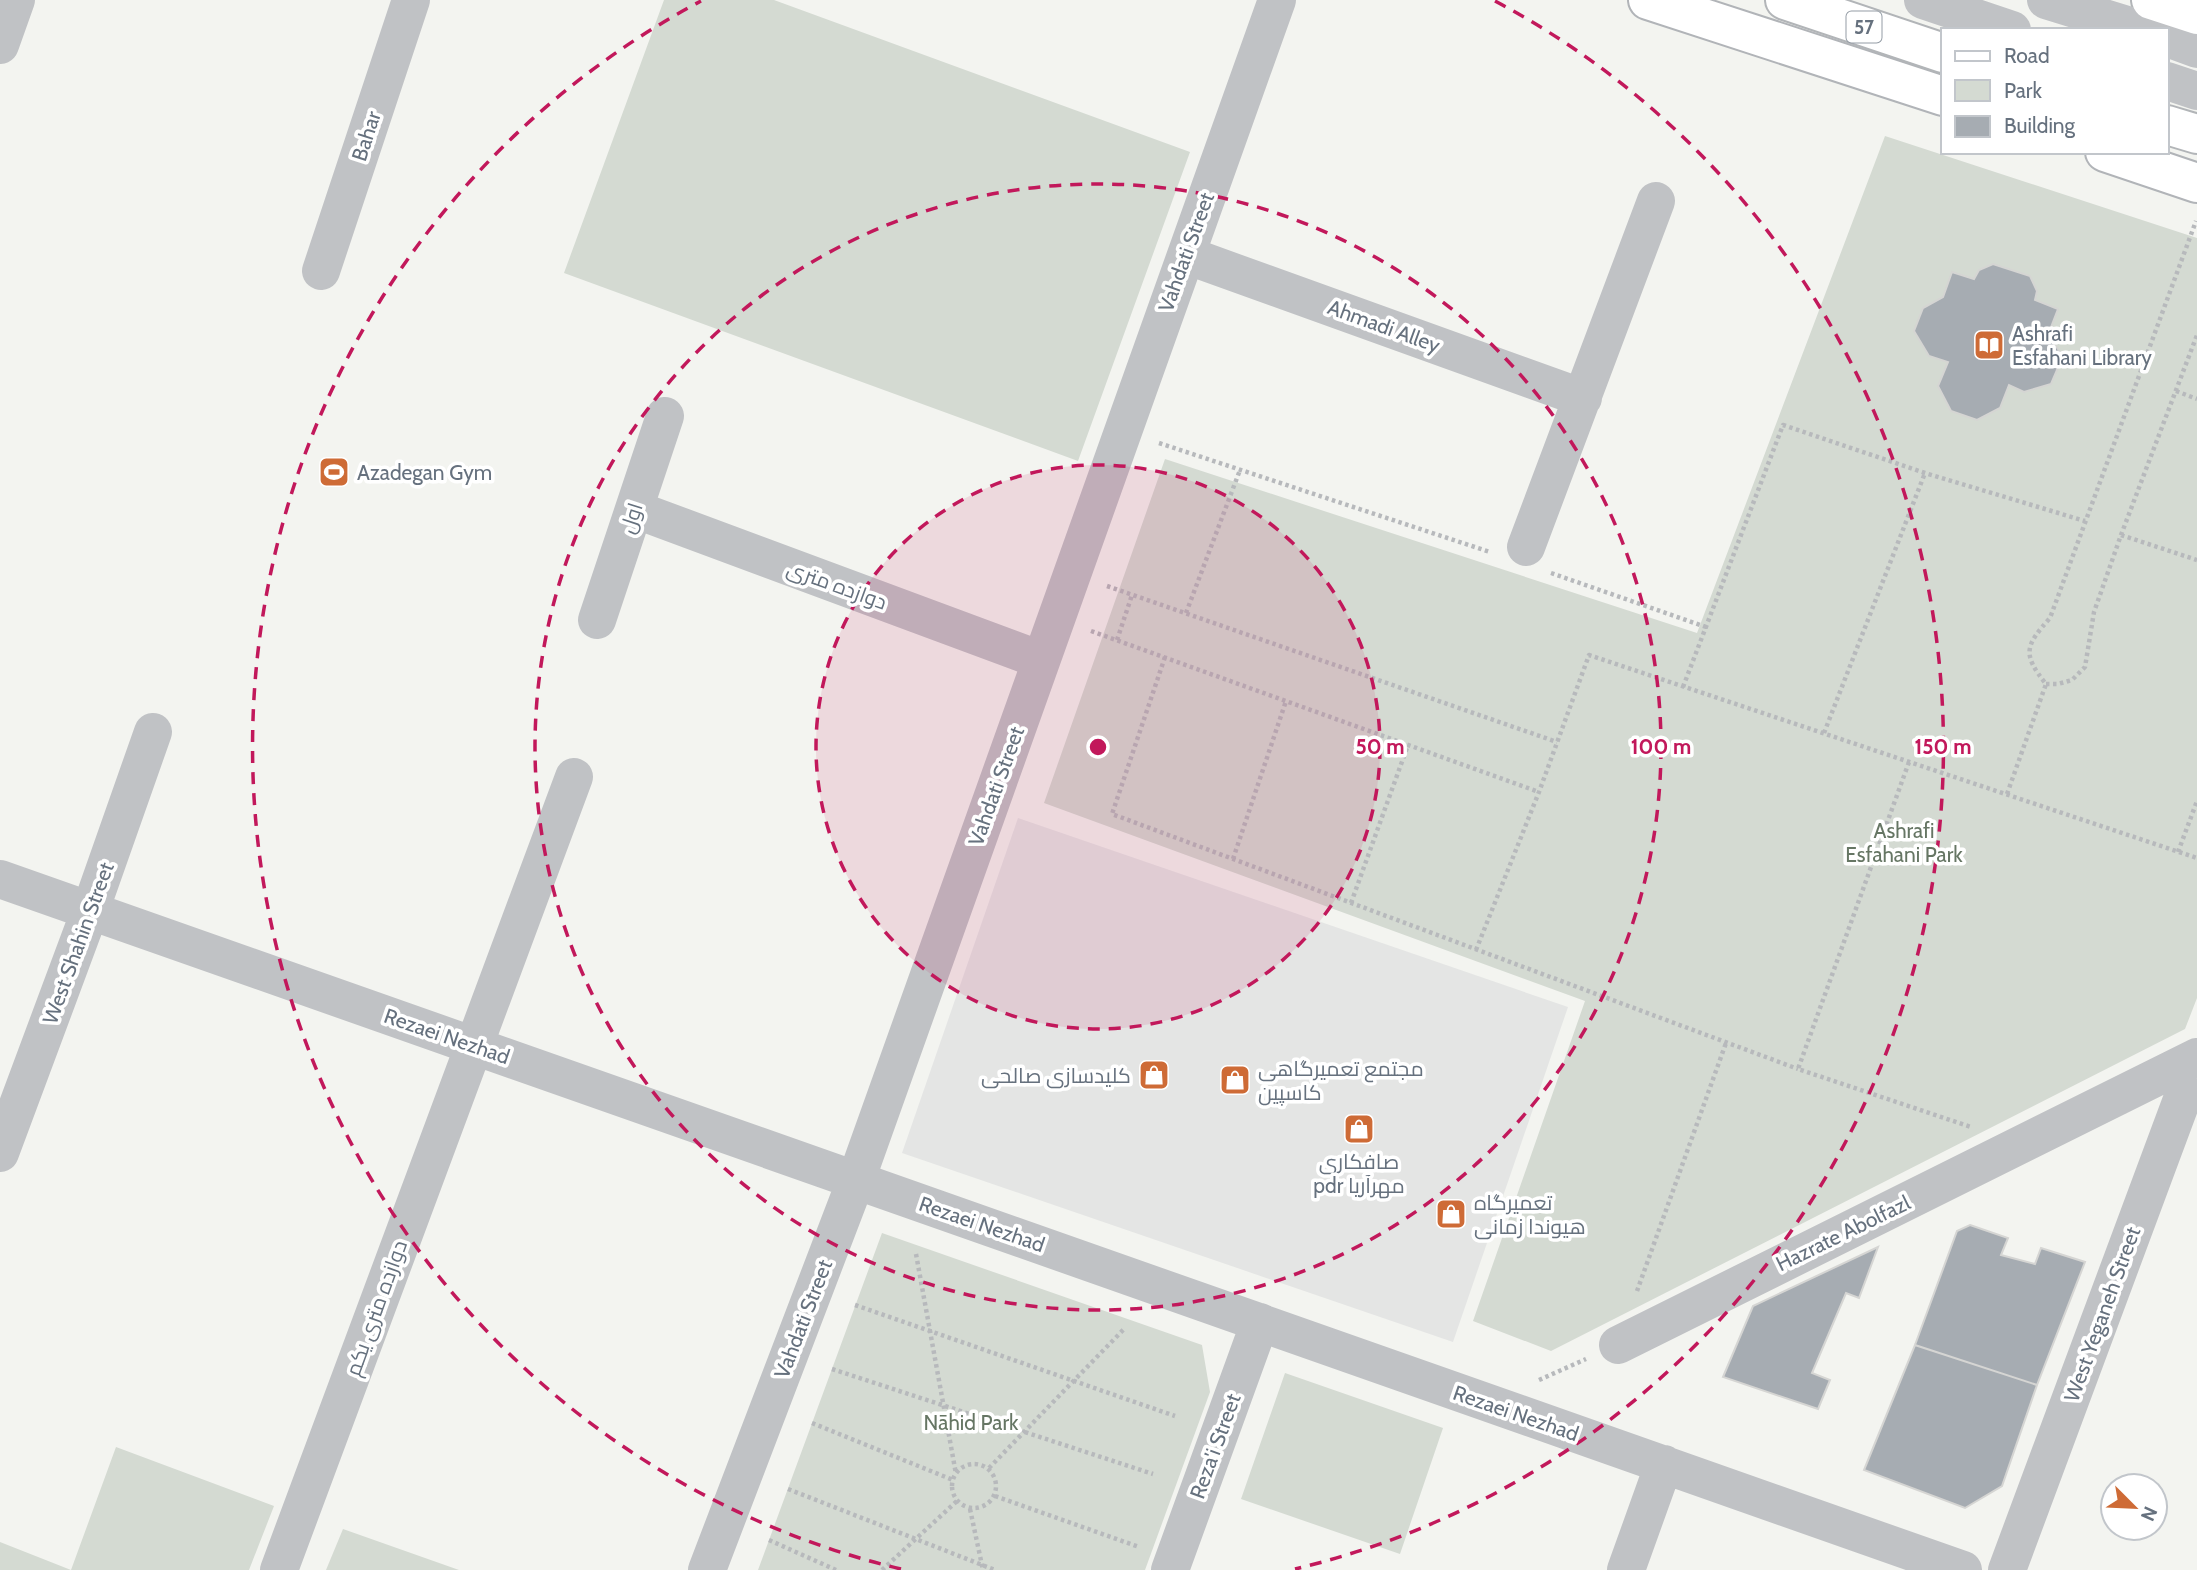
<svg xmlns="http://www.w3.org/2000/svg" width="2197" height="1570" font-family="Cabin,Cairo,sans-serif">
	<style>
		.built { fill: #e4e5e4 }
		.green { fill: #d4dad2 }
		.building { fill: #a6acb2; stroke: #d5d5d3; stroke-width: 2 }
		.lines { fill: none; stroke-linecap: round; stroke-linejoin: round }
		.major-casing { stroke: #b1b4b8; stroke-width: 42 }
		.highway-casing { stroke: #b2b5b8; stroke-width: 42 }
		.path { stroke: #b7b9bc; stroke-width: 4.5; stroke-dasharray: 3.5 3.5; stroke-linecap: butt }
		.minor { stroke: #c0c2c5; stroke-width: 38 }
		.major { stroke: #fff; stroke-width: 38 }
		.highway { stroke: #fff; stroke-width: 38 }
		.ring { fill: none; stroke: #c2185b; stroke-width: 3.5; stroke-dasharray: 12 9 }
		.labels { text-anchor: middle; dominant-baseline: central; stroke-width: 7; stroke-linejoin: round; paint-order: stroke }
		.shield { fill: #fff; stroke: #949ca5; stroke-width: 2 }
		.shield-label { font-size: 19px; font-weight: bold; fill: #66717e }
		.street-label { font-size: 21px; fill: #66717e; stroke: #fff }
		.poi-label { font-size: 21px; fill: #66717e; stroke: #fff; text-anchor: start }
		.park-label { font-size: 21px; fill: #667664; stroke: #fff }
		.centre { fill: #c2185b; stroke: #fff; stroke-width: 3.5 }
		.ring-label { font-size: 21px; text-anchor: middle; font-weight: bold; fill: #c2185b; stroke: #fff; stroke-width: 7; stroke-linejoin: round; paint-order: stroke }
	</style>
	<rect width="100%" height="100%" fill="#f3f4f0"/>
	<path class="built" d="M1018,818L1568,1007L1453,1342L902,1153Z"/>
	<path class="green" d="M664,0H774L1190,152L1078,461L564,273Z
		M1885,136L2197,238V998L2185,1029L1551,1351L1473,1321L1585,1001L1044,803L1165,459L1697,633Z
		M882,1233L1202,1345L1210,1392L1145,1570H758Z
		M1285,1373L1443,1428L1400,1554L1241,1499Z
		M116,1447L274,1506L249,1570H0V1542L71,1570Z
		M343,1529L459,1570H326Z"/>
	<path class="building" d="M1993,264L2030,276L2037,291L2035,300L2058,309L2048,335L2063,356L2051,384L2024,392L2009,385L2000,408L1977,420L1951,411L1938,386L1948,362L1929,356L1914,331L1923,308L1943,297L1952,272L1974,279L1979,270Z
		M1970,1225L2008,1238L2001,1255L2035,1264L2041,1248L2085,1262L2037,1385L1915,1345L1957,1231Z
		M1878,1247L1859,1298L1846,1293L1812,1373L1830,1380L1818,1409L1723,1377L1753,1306Z
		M1915,1345L2037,1385L2002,1486L1965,1508L1864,1470Z"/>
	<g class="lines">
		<g class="major-casing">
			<path id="major" d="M1648,0L1943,96
				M2105,152L2197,183"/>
		</g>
		<g class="highway-casing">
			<path id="highway" d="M1785,0L1943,53
				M2151,0L2197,15
				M2167,125L2197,134"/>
		</g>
		<path class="path" d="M2176,391L2197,399
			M1159,443L1490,552
			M2121,535L2197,560
			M1551,573L1706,627
			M1107,586L1557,742
			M1186,613L1240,470
			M1091,631L1539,792
			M1117,640L1132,595
			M1165,657L1112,814L1798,1069
			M2046,684H2058L2072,680L2085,667L2094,612L2121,535L2197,335
			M1683,687L1783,425L1925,473L2085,521
			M1824,733L1925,473
			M1909,762L1798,1069L1971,1127
			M2007,794L2046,684C2022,654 2025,646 2050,618L2196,221
			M2178,852L2197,801
			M1233,859L1286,701
			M1351,903L1408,745
			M1476,950L1539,792L1589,655L2197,858
			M916,1254L956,1474
			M1637,1291L1726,1043
			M855,1305L1175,1416
			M832,1369L1153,1474
			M1539,1380L1586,1359
			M812,1423L953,1480
			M952 1486a22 22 0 1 1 44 0a22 22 0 1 1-44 0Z
			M989,1468L1125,1328
			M788,1489L995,1570
			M995,1496L1139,1547
			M970,1509L983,1570
			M769,1540L836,1570
			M882,1570L957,1501"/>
		<path class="minor" d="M1923,0L2012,30
			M2046,0L2143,30
			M2167,38L2197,49
			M0,45L16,0
			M2167,81L2197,91
			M1186,255L1583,398
			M321,271L411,0
			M634,509L1041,660
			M1526,547L1656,201
			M597,620L665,416
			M0,879L1963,1570
			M0,1153L90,911L153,732
			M1618,1345L2197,1057
			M279,1570L574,777
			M707,1570L856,1180L1277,0
			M1170,1570L1260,1322
			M1626,1570L1664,1464
			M2007,1570L2197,1059"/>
		<use href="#major" class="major"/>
		<use href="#highway" class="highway"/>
	</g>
	<circle cx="1098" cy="747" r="282" fill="#c2185b" fill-opacity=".12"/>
	<g class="ring">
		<circle cx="1098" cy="747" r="282"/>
		<circle cx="1098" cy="747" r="563"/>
		<path d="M901 1569A845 845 0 0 1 701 1M1495 1A845 845 0 0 1 1295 1569"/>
	</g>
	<defs>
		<g id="library-square" transform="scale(1.575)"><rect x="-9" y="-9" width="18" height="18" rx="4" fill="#ce6b36" stroke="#fff"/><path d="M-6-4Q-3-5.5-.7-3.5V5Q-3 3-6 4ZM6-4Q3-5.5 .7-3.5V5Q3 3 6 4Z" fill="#fff"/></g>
		<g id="stadium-square" transform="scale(1.575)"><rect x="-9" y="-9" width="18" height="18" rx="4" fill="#ce6b36" stroke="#fff"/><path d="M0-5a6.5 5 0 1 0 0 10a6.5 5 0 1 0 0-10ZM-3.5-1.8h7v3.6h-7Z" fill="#fff"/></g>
		<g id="shop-square" transform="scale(1.575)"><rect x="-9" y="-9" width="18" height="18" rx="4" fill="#ce6b36" stroke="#fff"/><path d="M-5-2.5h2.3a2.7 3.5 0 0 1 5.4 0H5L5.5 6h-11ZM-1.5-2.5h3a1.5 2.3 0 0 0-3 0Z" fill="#fff"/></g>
	</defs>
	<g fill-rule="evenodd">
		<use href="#library-square" x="1989" y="345"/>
		<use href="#stadium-square" x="334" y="472"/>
		<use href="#shop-square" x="1154" y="1075"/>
		<use href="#shop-square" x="1235" y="1080"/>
		<use href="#shop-square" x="1359" y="1129"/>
		<use href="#shop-square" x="1451" y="1214"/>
	</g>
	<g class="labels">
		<rect class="shield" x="1846.5" y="11.5" width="35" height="31" rx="5"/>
		<g class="shield-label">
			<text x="1864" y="27">57</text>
		</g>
		<g class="street-label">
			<text transform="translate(366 136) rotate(-72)">Bahar</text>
			<text transform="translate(1186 252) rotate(-70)">Vahdati Street</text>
			<text transform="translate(1384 326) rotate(20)">Ahmadi Alley</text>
			<text transform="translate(631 518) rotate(-72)">اول</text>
			<text transform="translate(837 585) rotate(20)">دوازده متری</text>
			<text transform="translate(996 786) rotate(-70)">Vahdati Street</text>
			<text transform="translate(78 943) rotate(-70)">West Shahin Street</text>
			<text transform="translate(447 1036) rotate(19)">Rezaei Nezhad</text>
			<text transform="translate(982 1224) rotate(19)">Rezaei Nezhad</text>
			<text transform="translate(1843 1233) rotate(-26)">Hazrate Abolfazl</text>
			<text transform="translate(376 1308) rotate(-70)">دوازده متری یکم</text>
			<text transform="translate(2102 1314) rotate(-70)">West Yeganeh Street</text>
			<text transform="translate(803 1319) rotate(-69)">Vahdati Street</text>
			<text transform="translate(1516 1413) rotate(19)">Rezaei Nezhad</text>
			<text transform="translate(1215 1446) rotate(-70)">Reza'i Street</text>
		</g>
		<g class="poi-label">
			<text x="2012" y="333">Ashrafi<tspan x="2012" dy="24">Esfahani Library</tspan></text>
			<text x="357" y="472">Azadegan Gym</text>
			<text x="1258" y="1068">مجتمع تعمیرگاهی<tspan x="1258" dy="24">کاسپین</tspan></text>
			<text x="1131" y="1075" text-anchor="end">کلیدسازى صالحى</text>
			<text x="1359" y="1161" text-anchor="middle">صافکاری<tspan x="1359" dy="24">pdr مهرآریا</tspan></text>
			<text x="1474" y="1202">تعمیرگاه<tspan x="1474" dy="24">هیوندا زمانی</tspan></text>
		</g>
		<g class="park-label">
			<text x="1904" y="830">Ashrafi<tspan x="1904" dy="24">Esfahani Park</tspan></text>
			<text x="971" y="1422">Nāhid Park</text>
		</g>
	</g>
	<circle cx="1098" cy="747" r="10" class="centre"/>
	<g class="ring-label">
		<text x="1380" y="754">50 m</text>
		<text x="1661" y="754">100 m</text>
		<text x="1943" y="754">150 m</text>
	</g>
	<rect x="1941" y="28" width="228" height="126" fill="#ffffff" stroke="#c2c6cb" stroke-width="2"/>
	<rect x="1955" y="51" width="35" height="10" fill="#ffffff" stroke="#c2c6cb" stroke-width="2"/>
	<text x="2004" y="63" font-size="21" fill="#66717e">Road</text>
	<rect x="1955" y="80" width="35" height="21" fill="#d4dad2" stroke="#c2c6cb" stroke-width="2"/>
	<text x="2004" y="98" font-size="21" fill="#66717e">Park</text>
	<rect x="1955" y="116" width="35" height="21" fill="#a6acb2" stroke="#c2c6cb" stroke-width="2"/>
	<text x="2004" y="133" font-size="21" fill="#66717e">Building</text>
	<g transform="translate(2134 1507) rotate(114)"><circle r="33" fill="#ffffff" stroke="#c2c6cb" stroke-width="2"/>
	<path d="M0-5L12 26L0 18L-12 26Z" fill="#ce6b36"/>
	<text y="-10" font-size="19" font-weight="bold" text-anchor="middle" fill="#66717e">N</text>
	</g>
</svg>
